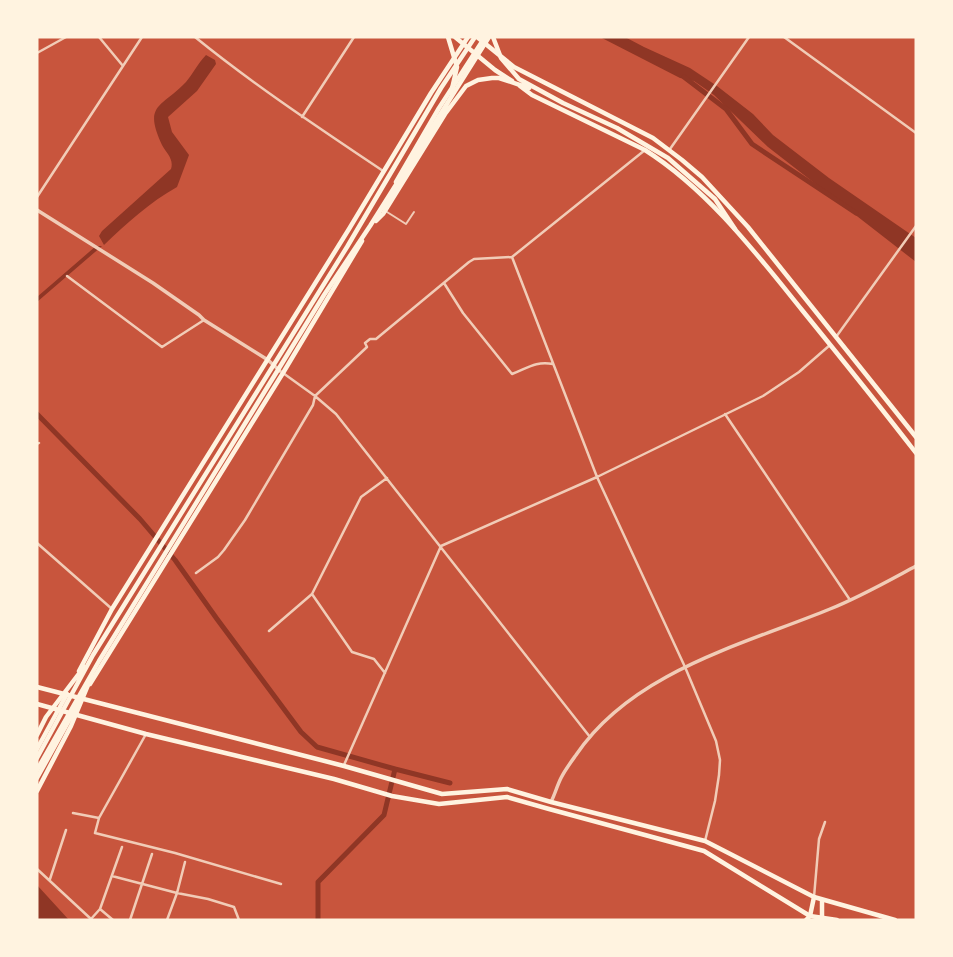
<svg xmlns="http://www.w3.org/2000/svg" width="953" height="957" font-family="Helvetica,sans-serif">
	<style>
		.water { fill: #8f3625 }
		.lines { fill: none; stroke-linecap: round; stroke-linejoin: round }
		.canal { stroke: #8f3625; stroke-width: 5 }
		.service { stroke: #f1ccb7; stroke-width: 2 }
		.minor { stroke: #f1ccb7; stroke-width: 2.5 }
		.tertiary { stroke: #f1ccb7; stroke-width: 3.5 }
		.secondary { stroke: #fff3e0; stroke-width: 4.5 }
		.primary { stroke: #fff3e0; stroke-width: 4.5 }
		.trunk { stroke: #fff3e0; stroke-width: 4.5 }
	</style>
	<rect width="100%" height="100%" fill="#c8553d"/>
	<path class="water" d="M600,37H625L644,47L690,68L717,86L753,114L773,135L829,178L916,238V262L768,147L714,95L694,81L680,78Z
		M206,55L215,60L216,64L197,91L168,117L172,132L189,155L177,187C150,202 127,223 104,245L99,236L102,231L171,169C174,159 167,154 162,145C143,104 161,108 186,82C193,74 198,63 206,55Z
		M96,246H102L37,302V297Z
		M37,885L69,920H37Z"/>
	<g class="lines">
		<path class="canal" d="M684,77L726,109L752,144L856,213
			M37,414L140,519L175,560L217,619L301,732L317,747L395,769L384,815L318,882V920
			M395,769L450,783"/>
		<path class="service" d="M387,212L406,224L414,212"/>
		<path class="minor" d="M99,37L123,66
			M195,37C254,85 319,128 383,171
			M784,37L916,133
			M37,53L66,37
			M302,117L354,37
			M670,149L749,37
			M37,197L142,37
			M512,257L597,477L685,667L716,741L720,760L719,775L715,801L705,841
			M67,276L162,347L204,320
			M444,283L463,313L512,374C528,368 535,361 553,364
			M836,337L916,226
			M283,373L315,396L336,414L590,737
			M725,414L850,600
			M37,444L39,443
			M37,543L112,609
			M196,573L218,557L224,550L245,520L313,405L315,396L367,347L365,343L370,339H376L469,262L474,259L512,257L645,150
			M312,594L352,652L374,659L385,673
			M269,631L312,594L361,497L387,478
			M344,765L441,546L597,477L763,396L799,372L830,345
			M73,813L99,818L146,734
			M99,818L95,833L175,853L281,884
			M37,869L91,919L100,909L113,920
			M112,876L177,893L185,862
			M50,879L66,830
			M814,897L819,839L825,822
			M100,909L122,847
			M130,920L152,854
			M167,920L177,893L208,899L234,907L239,920"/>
		<path class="tertiary" d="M37,210L153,283L199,315L204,320L268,360L280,371
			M551,802C555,794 557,786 561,778C565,770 571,762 576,755C632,672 742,645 830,609C860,597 888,581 916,566"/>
		<path class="secondary" d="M806,920L810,916L814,897
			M819,920L822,916V900"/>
		<path class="primary" d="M455,37L495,70L512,81
			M477,37L514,67L653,138L682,160L702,177L748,227L916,437
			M520,86L532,95L645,150C708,190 756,253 802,310C841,358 879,405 916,453
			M396,182L439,108L485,37
			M79,671L112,609L349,229L431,93L468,37
			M90,684L283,373L362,241
			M37,687L344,766L442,794L507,789L551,802L705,841L814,897L895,920
			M37,704L146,734L334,779L392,796L439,804L507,797L549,809L704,851L810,916L837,920
			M37,749L67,694
			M37,778L82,697"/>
		<path class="trunk" d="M448,37L457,67L451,93
			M493,37L501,58L519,79L563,103L617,128L668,158L715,199L735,229
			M376,221L383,214L445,114L466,86L478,80L492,78H499L529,88
			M37,735L46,717L84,667
			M37,758L93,655L347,247L441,88L475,37
			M37,770L99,661L324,295L370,226L489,37
			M37,791L71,726L91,678"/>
	</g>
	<rect width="953" height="957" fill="none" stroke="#fff3e0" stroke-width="77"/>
</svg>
